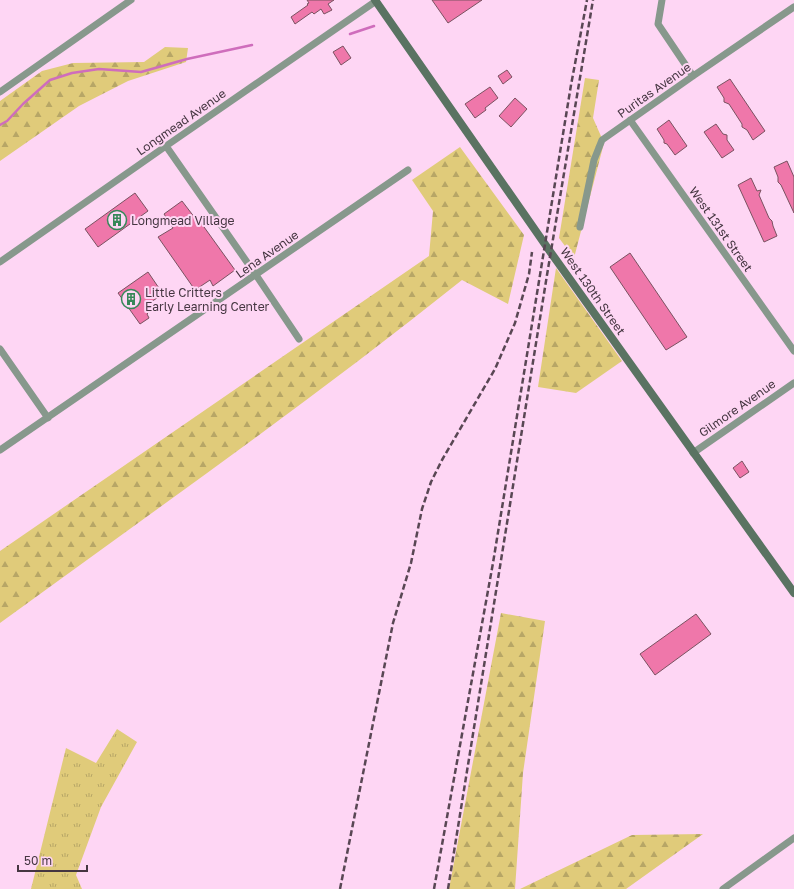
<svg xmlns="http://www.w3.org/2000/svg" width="794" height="889" font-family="'Golos Text',sans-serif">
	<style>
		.grass { fill: url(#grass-tufts) }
		.forest { fill: url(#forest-firs) }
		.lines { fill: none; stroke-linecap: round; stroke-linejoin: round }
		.stream { stroke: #cf6dbc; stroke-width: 2.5 }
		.building { fill: #ef77aa; stroke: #7a5261 }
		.street { stroke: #87988c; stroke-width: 7 }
		.secondary { stroke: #5a7362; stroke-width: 8 }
		.rail { stroke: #594754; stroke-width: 2.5; stroke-dasharray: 6 3; stroke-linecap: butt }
		.labels { text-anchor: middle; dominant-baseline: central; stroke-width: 4; stroke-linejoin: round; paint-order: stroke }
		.street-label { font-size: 12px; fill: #453641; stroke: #fed6f4 }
		.poi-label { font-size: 12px; fill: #453641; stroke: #fed6f4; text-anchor: start }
	</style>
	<defs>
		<pattern id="grass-tufts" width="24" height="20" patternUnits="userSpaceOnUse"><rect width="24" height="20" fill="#e0cb7a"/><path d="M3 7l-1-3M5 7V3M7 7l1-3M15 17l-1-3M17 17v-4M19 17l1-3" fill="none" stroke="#b7a666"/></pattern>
		<pattern id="forest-firs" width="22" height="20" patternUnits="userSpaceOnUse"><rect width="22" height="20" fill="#e0cb7a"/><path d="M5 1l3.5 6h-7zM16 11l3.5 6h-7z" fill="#b7a666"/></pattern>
	</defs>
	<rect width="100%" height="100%" fill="#fed6f4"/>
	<path class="grass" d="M117,729L137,742L101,807L76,875L82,889H31L66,748L96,763Z"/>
	<path class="forest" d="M165,47L188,48L186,62L128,81L79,106L0,161V101L42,71L73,63L144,62Z
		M585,78L599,80L593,118L604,143L574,258L559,238Z
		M460,147L524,235L508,304L462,280C312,400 155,510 0,623V551L429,256L433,211L412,180Z
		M556,268L622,361L576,393L538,387Z
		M501,613L545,621L523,773L515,889H449Z
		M703,834L626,889H520L632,835Z"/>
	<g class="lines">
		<path class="stream" d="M350,34L374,26
			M0,125L7,121L23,104L50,80L72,73L99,69L141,72L187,59L252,45"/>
	</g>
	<path class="building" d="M307,0H334L328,4L332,10L324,14L321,9L314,14L312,12L295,24L291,17L308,5L307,4L309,3Z
		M432,0H482L448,23Z
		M343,46L351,58L341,65L333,52Z
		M507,70L512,77L503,84L498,76Z
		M730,79L765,131L753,140L747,130L742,127V124L729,104L724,102V98L717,87Z
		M490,87L498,98L485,108L486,110L475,118L465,104Z
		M515,98L527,109L511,127L499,116Z
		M669,120L687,146L675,155L667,144L664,143V140L657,129Z
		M716,124L723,134L727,135V140L734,150L722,158L704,132Z
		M787,161L794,177V213L781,185L778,182V177L774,167Z
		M751,178L757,191L761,190L759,195L769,218L772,221L773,226L777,236L764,242L738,185Z
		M135,193L148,211L98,247L85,229Z
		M182,201L195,218L196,217L199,220L235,270L213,286L210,280L195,290L158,237L173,228L164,214Z
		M630,253L687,337L666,350L610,267Z
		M148,272L163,294L145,306L149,312L147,314L149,318L140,324L118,293Z
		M742,461L749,472L740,478L733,468Z
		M696,614L711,634L655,675L640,654Z"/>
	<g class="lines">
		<path class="street" d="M662,0L658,24L693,76
			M0,92L131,0
			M630,120L794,351
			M166,146L256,275L299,339
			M580,227L594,160L602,140L693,76L794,7
			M0,262L166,146L376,1
			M0,349L48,418
			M0,450L408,170
			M693,453L794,383
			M723,889L794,838"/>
		<path class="secondary" d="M375,0L549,250L794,593"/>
		<path class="rail" d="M340,889L393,623L411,563L422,509L431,482L442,460L495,369L515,323L529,274L532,252
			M434,889L493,563L571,85L587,0
			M448,889L547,275L593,0"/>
	</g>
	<defs>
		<g id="building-ring" transform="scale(1)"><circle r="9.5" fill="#fed6f4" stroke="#378859" stroke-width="1.5"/><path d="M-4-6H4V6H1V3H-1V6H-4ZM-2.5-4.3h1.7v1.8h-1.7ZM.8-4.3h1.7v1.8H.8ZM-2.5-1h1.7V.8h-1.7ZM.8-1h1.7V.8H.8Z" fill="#378859"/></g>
	</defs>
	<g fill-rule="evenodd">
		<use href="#building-ring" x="117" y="220"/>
		<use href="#building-ring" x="131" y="299"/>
	</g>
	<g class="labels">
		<g class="street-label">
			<text transform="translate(654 90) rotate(-35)">Puritas Avenue</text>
			<text transform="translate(181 122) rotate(-35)">Longmead Avenue</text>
			<text transform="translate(721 229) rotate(55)">West 131st Street</text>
			<text transform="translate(267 254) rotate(-35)">Lena Avenue</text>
			<text transform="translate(593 291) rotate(55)">West 130th Street</text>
			<text transform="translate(737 408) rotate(-35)">Gilmore Avenue</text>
		</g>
		<g class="poi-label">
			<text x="131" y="220">Longmead Village</text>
			<text x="145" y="292">Little Critters<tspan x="145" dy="14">Early Learning Center</tspan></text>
		</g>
	</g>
	<path d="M18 865v6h69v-6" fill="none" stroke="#453641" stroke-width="2"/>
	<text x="24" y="865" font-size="12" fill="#453641" stroke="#fed6f4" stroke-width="3" paint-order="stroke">50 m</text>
</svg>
